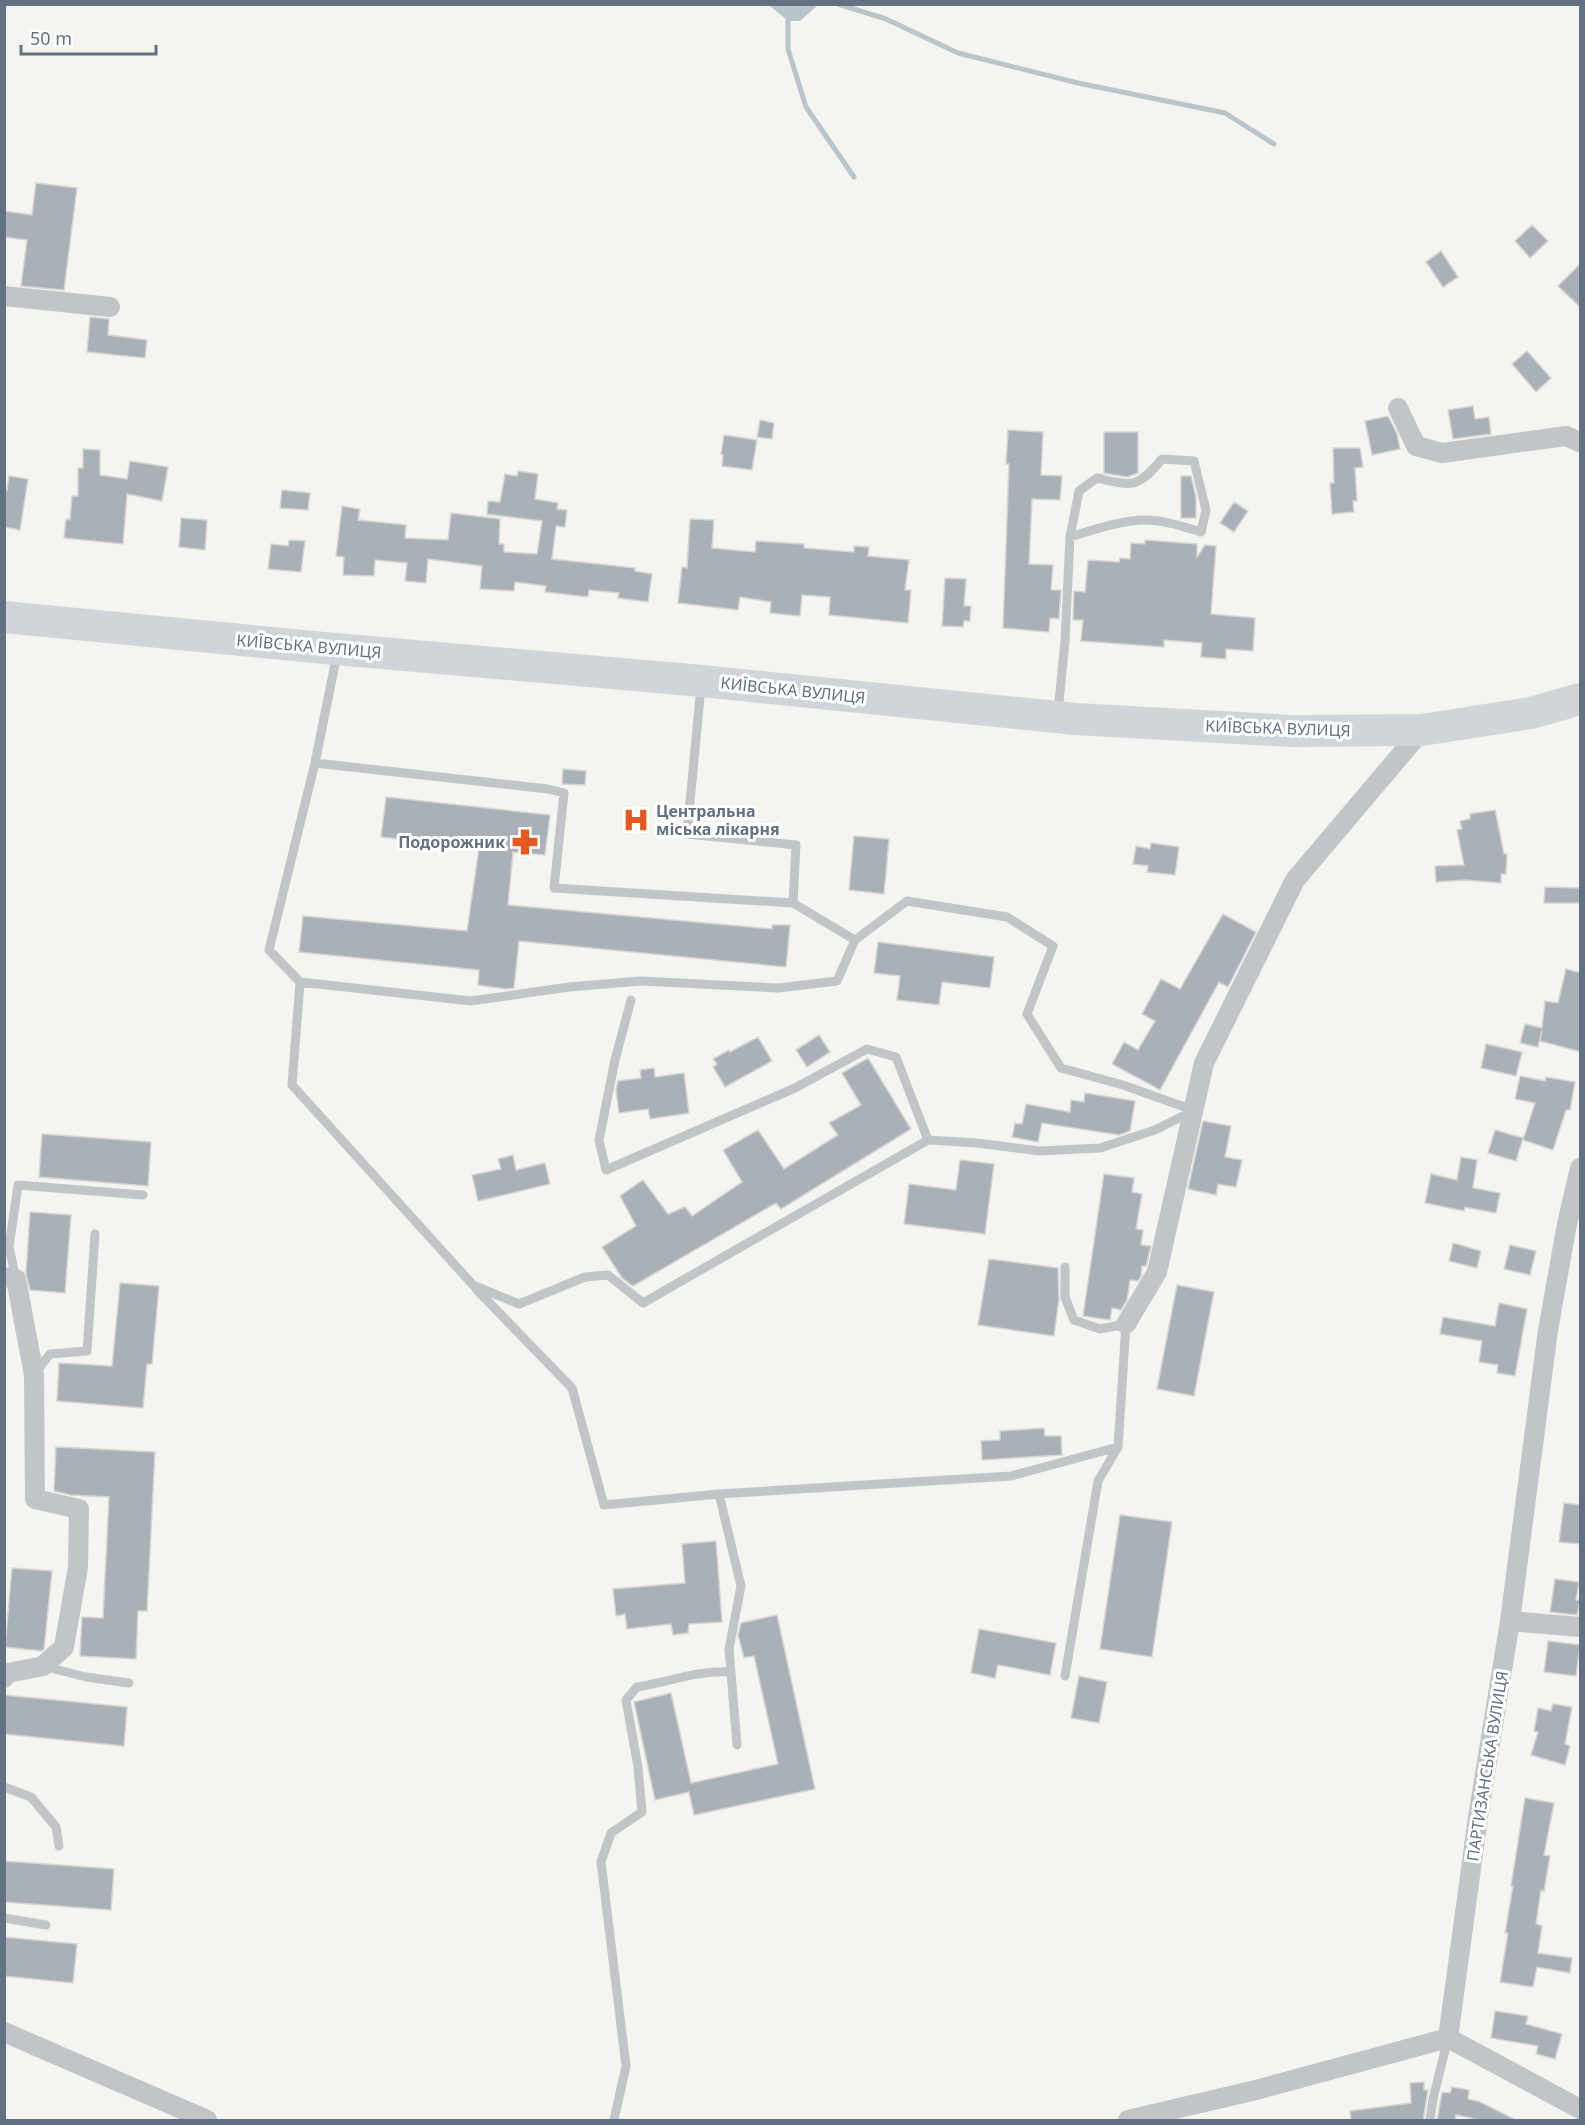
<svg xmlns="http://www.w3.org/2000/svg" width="1585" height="2125" font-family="'Noto Sans',sans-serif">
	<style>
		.water { fill: #bac5cb }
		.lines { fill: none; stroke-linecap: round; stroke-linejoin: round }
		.stream { stroke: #bac5cb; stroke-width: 5 }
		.building { fill: #aab0b7; stroke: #d5d5d3; stroke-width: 1.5 }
		.service { stroke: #c1c5c8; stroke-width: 9 }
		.minor { stroke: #c1c5c8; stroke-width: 20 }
		.primary { stroke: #d1d5da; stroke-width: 32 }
		.labels { text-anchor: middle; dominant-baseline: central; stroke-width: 6; stroke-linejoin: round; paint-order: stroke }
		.street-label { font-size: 16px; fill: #637282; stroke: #fff }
		.poi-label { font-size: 16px; font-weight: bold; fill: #637282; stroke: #fff; text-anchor: start }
	</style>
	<rect width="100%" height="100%" fill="#f4f4f0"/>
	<path class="water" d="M769,5H818L800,21H788Z"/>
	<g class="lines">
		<path class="stream" d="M788,4V49L806,107L854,177
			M838,4L886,19L958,53L1078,83L1225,113L1274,144"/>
	</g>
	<path class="building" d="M36,183L77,188L64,290L21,286L27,240L4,237V211L32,215Z
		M1532,225L1548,241L1530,258L1515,241Z
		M1441,251L1458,277L1443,287L1426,262Z
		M1581,263V308L1558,286Z
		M90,317L109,319L108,335L147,340L145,358L87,352Z
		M1527,351L1551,378L1536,392L1512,364Z
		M1473,406L1475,419L1489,417L1491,434L1453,439L1448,410Z
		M1388,416L1397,434L1400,449L1372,455L1365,421Z
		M760,420L774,423L772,439L757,437Z
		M1008,430L1043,432L1041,475L1062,476L1060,500L1032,499L1029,564L1053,565L1051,590H1061L1059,619L1050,618L1049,632L1003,628L1009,464H1006Z
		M1104,432H1138V473L1127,477L1104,473Z
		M724,435L757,440L752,470L722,466L723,455L721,454Z
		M1333,448H1360L1363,467L1355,468L1357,501H1353L1354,512L1332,514L1330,483H1334Z
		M83,449L100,450V475L127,479L130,461L168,467L162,501L127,494L123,544L64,538L66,519L70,520L72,496H78V468H83Z
		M518,471L538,474L535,499L558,503L557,509L567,510L565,527L556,526L552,559L635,568V571L652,574L648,602L618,598L619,593L589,590L588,597L545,592L546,586L515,582L514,591L480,589L482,566L428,559L426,583L405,581L407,563L375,560L374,576L343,575L344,557L336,556L342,506L360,509L358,520L406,525L405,538L448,540L451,513L500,519L499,544H504V552L537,554L542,521L487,514L488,501L500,502L505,474L517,476Z
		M9,476L28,479L20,530L4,527V489L7,490Z
		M1181,476H1191L1196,497V518H1181Z
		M282,490L310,493L308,510L280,508Z
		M1234,502L1248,511L1234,532L1220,523Z
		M181,518L207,520L205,550L179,547Z
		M690,519L714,520L712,548L755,552L756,541L804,544V548L854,552V546L869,547L868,556L909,560L905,590H911L908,623L829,615L830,597L802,595L800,616L770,613L771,602L740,597L738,610L678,603L682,567L687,568Z
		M289,540L305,541L301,572L268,569L271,544L288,546Z
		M1145,540L1197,544V557L1205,545L1216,546L1211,614L1255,618L1253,651L1226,649V659L1201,657L1202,643L1164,640V647L1081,641L1083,620H1073L1074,591L1085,592L1088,560L1119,562L1120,558L1130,559L1131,543L1145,544Z
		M945,578L966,579L964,606H971L970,621H964L963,627L942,626Z
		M563,769L586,771L585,785L562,784Z
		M386,797L550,815L545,855L513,852L508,905L772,929V925H790L786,967L519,941L514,988L506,989L478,985L479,970L299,952L303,916L467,931L479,848L381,837Z
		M1495,810L1504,854H1507L1506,874H1501V883L1465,880L1436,882L1435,866L1464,865L1457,830L1462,829L1460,821L1470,819V814Z
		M854,836L889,839L884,894L849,890Z
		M1151,843L1179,847L1175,875L1147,872L1148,866L1133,864L1136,846L1150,849Z
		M1545,887L1581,888V903H1544Z
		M1223,914L1256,932L1228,987L1219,982L1160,1090L1112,1064L1124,1042L1138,1050L1155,1021L1142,1014L1161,979L1180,989Z
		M878,942L994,957L990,988L942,982L939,1005L897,1000L900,976L874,973Z
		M1566,969L1581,973V1052L1540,1041L1542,1030L1538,1047L1520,1043L1525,1024L1542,1028L1545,1001L1558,1003Z
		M819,1035L830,1052L807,1067L796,1050Z
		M758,1037L772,1061L725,1087L713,1067L717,1064L713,1059L729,1050L730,1052Z
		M1486,1044L1522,1052L1516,1076L1481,1068Z
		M868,1058L911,1129L781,1209L776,1203L633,1286L622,1278L602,1247L636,1226L620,1196L643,1180L668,1214L685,1207L692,1216L742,1182L723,1150L758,1130L784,1169L838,1135L829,1123L861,1105L842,1073Z
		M654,1068L655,1077L684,1073L689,1113L650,1119L648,1109L619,1113L616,1090L618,1081L641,1078L640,1070Z
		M1520,1076L1545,1081L1546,1077L1575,1082L1570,1110H1566L1553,1150L1523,1140L1535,1103L1515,1099Z
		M1085,1093L1135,1101L1130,1131L1119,1135L1042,1123L1038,1142L1012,1137L1015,1123L1022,1124L1026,1104L1070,1112L1071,1100L1084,1102Z
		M1203,1121L1231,1126L1225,1157L1242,1160L1236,1187L1218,1184L1216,1195L1188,1189Z
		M1495,1130L1523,1138L1516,1161L1488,1153Z
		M42,1134L151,1142L148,1186L39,1177Z
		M513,1155L516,1170L545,1163L550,1184L478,1201L472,1175L501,1169L498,1159Z
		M1461,1157L1477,1160L1473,1188L1500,1193L1496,1213L1465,1207L1464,1211L1425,1203L1431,1174L1457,1180Z
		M960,1160L994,1164L985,1234L904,1224L909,1184L956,1190Z
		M1104,1174L1134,1178L1132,1192L1142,1194L1136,1229L1143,1230L1141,1245L1151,1246L1146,1266H1142L1141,1276L1138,1281L1130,1280L1127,1300L1121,1310L1112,1308L1110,1320L1083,1316Z
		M30,1212L71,1215L65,1293L30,1290L26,1274Z
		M1453,1243L1481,1251L1477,1268L1449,1261Z
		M1510,1245L1536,1251L1530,1275L1504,1269Z
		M989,1259L1058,1268L1059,1299L1054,1336L978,1325Z
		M120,1283L159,1286L152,1364H147L143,1408L57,1401L59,1363L112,1366Z
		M1177,1285L1214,1292L1194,1396L1157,1389Z
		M1499,1303L1527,1309L1515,1376L1497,1373L1498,1365L1479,1362L1482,1341L1440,1334L1443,1317L1495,1326Z
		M1044,1428L1045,1436H1061L1062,1455L982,1460L981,1441L1000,1440V1431Z
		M56,1447L155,1452L147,1611H138L136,1659L80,1656L82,1617L103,1618L109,1497L71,1495L54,1491Z
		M1564,1503L1581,1505V1544L1559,1542Z
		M1120,1515L1172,1522L1152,1657L1100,1649Z
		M716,1541L722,1622L689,1624L688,1633L673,1635L671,1624L627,1629L625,1614L616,1616L613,1589L685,1583L682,1544Z
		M12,1568L52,1571L44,1649L42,1651L5,1647Z
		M1555,1579L1579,1582L1576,1600H1580L1577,1615L1550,1612Z
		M777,1615L815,1789L694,1815L689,1792L655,1800L634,1702L671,1693L691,1783L778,1764L754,1656L744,1658L738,1635L741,1623Z
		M979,1629L1056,1643L1050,1675L998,1665L995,1678L971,1673Z
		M1548,1641L1580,1645L1576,1676L1544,1672Z
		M1079,1676L1107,1682L1099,1723L1071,1718Z
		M4,1695L127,1707L124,1746L4,1734Z
		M1553,1704L1572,1707L1565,1744L1570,1746L1565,1765L1531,1755L1538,1732L1534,1731L1538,1708L1551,1711Z
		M1525,1798L1554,1803L1544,1855L1550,1856L1544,1891L1541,1890L1536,1924L1542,1926L1538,1953L1572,1958L1570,1973L1537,1967L1533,1987L1500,1982L1508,1933H1505L1513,1886H1511Z
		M4,1861L114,1869L111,1910L4,1902Z
		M4,1937L77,1944L73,1983L4,1976Z
		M1495,2011L1528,2016L1526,2024L1562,2034L1555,2059L1536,2054L1538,2046L1491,2038Z
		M1424,2082V2090H1428L1423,2121H1351L1350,2111L1411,2103L1410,2083Z
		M1452,2087L1469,2090L1468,2099L1480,2102L1518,2121H1485L1456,2115L1455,2121H1437L1442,2092L1450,2093Z"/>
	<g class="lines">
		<path class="service" d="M337,654L315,763L269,950L300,982L471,1001L569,987L641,981L778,988L837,981L855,940L907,901L1007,917L1053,946L1027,1014L1061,1068L1123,1085L1193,1110
			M701,686L687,834L796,845L793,903
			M1058,712L1065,641L1070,537L1079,491L1097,478C1133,486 1137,489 1162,459L1194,461L1206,510L1201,532C1184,527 1164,520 1145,520C1122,520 1093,530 1070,537
			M315,763L548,789L564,793L554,888L793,903L855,940
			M300,982L292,1085L473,1285L519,1304L585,1277L608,1275L643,1303L928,1140L977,1143L1040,1151L1100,1148L1155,1130L1191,1112
			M631,1000L615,1060L599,1140L606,1170L795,1088L867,1049L896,1057L928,1140
			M16,1279L9,1247L18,1185L143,1195
			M476,1289L572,1388L604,1505L719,1494L1011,1476L1118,1447L1126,1324L1100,1329L1074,1320L1065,1297V1267
			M35,1373L50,1354L87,1351L95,1234
			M719,1494L741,1586L729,1649L737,1745
			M43,1666L86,1677L129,1683
			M1065,1676L1098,1481L1118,1447
			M4,1787L31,1797L56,1827L59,1846
			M4,1918L46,1925
			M614,2120L626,2066L601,1862L611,1833L642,1812L638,1767L626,1700L637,1687C668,1682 698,1670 731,1672
			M1430,2120L1433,2099L1448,2038"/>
		<path class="minor" d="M4,296L110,307
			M1398,408L1416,446L1442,453L1566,436L1580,442
			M4,1277L16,1279L34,1375L35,1499L79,1509L78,1567L64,1647L43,1666L8,1673L4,1678
			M1126,1324L1157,1272L1204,1063L1295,880L1422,730
			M1510,1621L1580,1627
			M4,2032L207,2120
			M1448,2038L1580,2109
			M1128,2120L1256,2090L1448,2038L1478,1817L1510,1621L1548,1330L1567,1224L1580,1168"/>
		<path class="primary" d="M4,617L324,648L702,681L1076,719L1292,731L1422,730L1531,713L1580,699"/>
	</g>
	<defs>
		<g id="hospital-bare" transform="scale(2.07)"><path d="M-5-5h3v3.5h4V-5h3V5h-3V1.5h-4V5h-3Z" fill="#e5581f" stroke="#fff" stroke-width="2.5" paint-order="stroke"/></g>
		<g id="pharmacy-bare" transform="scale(2.07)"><path d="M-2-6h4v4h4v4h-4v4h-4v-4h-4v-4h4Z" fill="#e5581f" stroke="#fff" stroke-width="2.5" paint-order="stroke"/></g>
	</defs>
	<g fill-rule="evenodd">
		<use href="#hospital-bare" x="636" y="820"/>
		<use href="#pharmacy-bare" x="525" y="842"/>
	</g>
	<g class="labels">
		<g class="street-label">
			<text transform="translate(309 646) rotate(5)">КИЇВСЬКА ВУЛИЦЯ</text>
			<text transform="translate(793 690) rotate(6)">КИЇВСЬКА ВУЛИЦЯ</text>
			<text transform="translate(1278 728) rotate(2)">КИЇВСЬКА ВУЛИЦЯ</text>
			<text transform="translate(1487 1766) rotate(-81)">ПАРТИЗАНСЬКА ВУЛИЦЯ</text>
		</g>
		<g class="poi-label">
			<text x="656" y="811">Центральна<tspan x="656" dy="18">міська лікарня</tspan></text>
			<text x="505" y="842" text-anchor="end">Подорожник</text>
		</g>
	</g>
	<rect width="1585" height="2125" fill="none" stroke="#637282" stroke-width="12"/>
	<path d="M21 45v9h135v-9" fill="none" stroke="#637282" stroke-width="3"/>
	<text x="30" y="45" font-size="18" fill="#637282" stroke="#ffffff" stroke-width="4.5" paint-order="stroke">50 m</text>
</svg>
